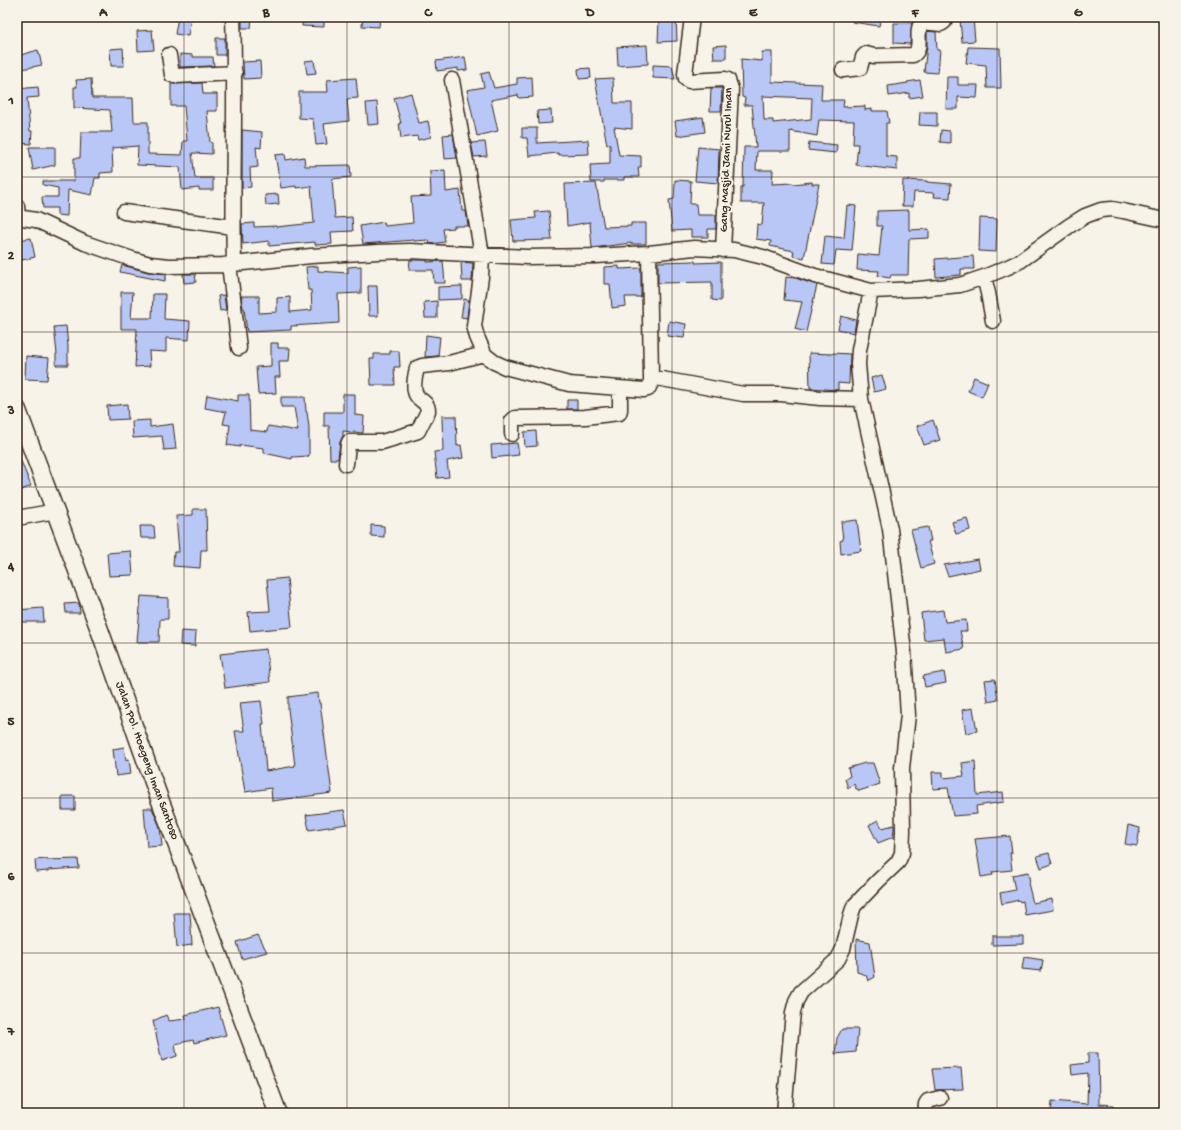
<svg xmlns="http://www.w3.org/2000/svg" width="1181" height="1130" font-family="'Gochi Hand',sans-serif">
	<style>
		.building { fill: #b9c7f7; stroke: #3b2a1e; fill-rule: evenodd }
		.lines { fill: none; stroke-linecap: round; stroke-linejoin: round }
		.minor-casing { stroke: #3b2a1e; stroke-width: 17 }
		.tertiary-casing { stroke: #3b2a1e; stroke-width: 20 }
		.minor { stroke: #f7f3e8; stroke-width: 14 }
		.tertiary { stroke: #f7f3e8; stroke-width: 17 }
		.grid { fill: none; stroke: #3b2a1e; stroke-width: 1; stroke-opacity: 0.55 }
		.labels { text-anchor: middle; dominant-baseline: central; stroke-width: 4; stroke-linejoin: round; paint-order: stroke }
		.street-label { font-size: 12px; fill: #3b2a1e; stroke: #f7f3e8 }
		.neatline { fill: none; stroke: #3b2a1e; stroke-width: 1.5 }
		.grid-label { font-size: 13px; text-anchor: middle; font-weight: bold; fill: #3b2a1e }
	</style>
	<rect width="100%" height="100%" fill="#f7f3e8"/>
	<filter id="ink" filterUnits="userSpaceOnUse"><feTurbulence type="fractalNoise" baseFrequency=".025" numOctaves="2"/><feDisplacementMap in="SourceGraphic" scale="8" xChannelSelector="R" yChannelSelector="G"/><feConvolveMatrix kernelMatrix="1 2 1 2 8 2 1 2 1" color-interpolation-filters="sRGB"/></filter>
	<g filter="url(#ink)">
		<path class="building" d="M178,17H191L188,36L175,34Z
			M242,17H252L251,28H242Z
			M303,17H324V27L302,26Z
			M363,17H380L379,27L362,26Z
			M667,17H676L677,41L658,42L659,20L667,21Z
			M853,17H881L879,26L852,22Z
			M973,18L975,41L962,42L960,19Z
			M894,23H912L910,44L894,43Z
			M152,30L154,50L138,51L137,31Z
			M927,31L936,32L937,50H940L938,73L924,72L927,45Z
			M216,38H225V55H216Z
			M647,45L648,64L618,66L617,47Z
			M726,45V59H714L713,46Z
			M968,47L1000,48L1001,88H987L986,65L966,63Z
			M123,48L124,66H111L110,49Z
			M38,50L42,65L17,70V56Z
			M762,52H772V82L822,84L821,100H844L843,107L865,106V110L872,109V111H887L889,123H886V156L897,157V170L856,165L858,144H853L854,121L819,120L817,136L790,131V151H757L756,170H773L772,184L793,183V184L812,182V184H819L804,258L793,256L794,251L770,246L771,241L756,239L757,224L762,225L764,203H741V187H743L744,147H756L752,105H744L745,98L742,97L741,59L762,61ZM763,96L812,98L811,119L773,123V120H764Z
			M180,54L193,55V57H213L214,66L180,67Z
			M465,57L467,70L458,71V68L437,71L436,61Z
			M314,60L316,73L307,74L305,61Z
			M260,61L261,78L244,79L243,62Z
			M653,65L672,66L675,79L653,78Z
			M590,68L591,78L579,79L578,69Z
			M489,72L494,88L517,84V78L532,77L533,97L519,98L518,95L491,100L498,131L477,136L467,90L484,87L481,74Z
			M947,77H958V85H978L977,98L958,97V109H946Z
			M356,78L358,98L347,99L349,121L324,124L327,144L316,145L313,119L299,118V92H328L327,80Z
			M613,78L614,103H632V129L614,127L619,155L641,156V167H638L639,177H624V180H604V182H591L590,165L610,164V144L607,145L595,79Z
			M91,79L92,98H133L134,122H148V154L182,155L183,141H187L184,106H171V84L202,83L203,94H217V111H207L210,142L212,143V154L192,153L195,178H213V190H199V188L182,190L180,167L137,165L138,146L112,148L113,172L100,173V178H95L92,195L68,190L67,216L57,215V208H43L42,197H58V188L43,185V181H74V158H80L81,132H112L110,110L74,108V87H77L76,80Z
			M920,80L923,96L909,98V93L889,96L888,86L908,83L907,82Z
			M38,87L39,97L27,98L30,131H32L31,144L17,143L18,130H20L17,89Z
			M711,88H722L721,111H710Z
			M411,93L419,123L428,121L431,137L418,140L417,136L401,138L399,123H401L394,98Z
			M377,102L379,124L368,125L366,103Z
			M551,110L552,123L538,124L537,111Z
			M920,112H937V126L919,125Z
			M703,117L705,132L677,136L675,121Z
			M522,128H537V143L588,140L589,154L559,155L558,153L529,156L527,138H522Z
			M242,130L262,132L261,148L256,147L258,167L250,168L251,187L242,188Z
			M941,130L950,131V143L940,142Z
			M453,134L457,158L445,159L443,135Z
			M485,142L487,156L474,157L471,143Z
			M809,142L837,145L836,153L808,150Z
			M29,147H55V165L33,170Z
			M698,147L719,149L718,183L695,181Z
			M285,154L286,160L304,157L305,166L350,165L351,177L332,179L335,218L352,217L353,231L331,232L332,244L315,245V242L269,246V241L243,244L242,224L254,223V227L276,226V227L314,223L311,186L296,188V186L281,188L275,155Z
			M445,170L446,192L460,190L462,211H466L468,226H454V228L443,229L445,242L430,244L429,240L414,241V240L363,244L360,226L384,222L385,226L413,223L411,197L431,196L430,171Z
			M675,180L691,181L690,204H696L697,215H716V229H708V237H691V230L672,231L669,200L674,199Z
			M903,180L927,181V182L951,184L950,198L934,197L935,193L914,192L913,206H902Z
			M596,183L604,227L631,226V223H646V244H631V243L592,248L590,222L567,226L565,184Z
			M278,194L279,204L266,205L265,195Z
			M847,205L856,206L852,251L836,250L834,265L822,264L825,236L844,238Z
			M909,210V230L929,229V238L909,239L908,275H891L890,278L878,276L879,271L857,270L858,254L879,256L882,226H877V211Z
			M549,211L552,240L513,241L511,220L536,218L535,212Z
			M980,218L997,219L996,252L979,251Z
			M31,238L35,257L22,260L18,240Z
			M973,256L974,269H961V275L936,277L935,259Z
			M410,260H427V262L443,261L445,283H434L433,270H409Z
			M695,261V263L721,262V301L712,300V282L658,283V262Z
			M461,262L473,263L472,281H462Z
			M122,265L148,272L166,274V278H165V281L120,272Z
			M318,266V271L348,273V267L361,266V293L338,294L339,323L291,326V330L247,332L244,308H243L241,296H259V313L277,312V298L290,297V312L312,310L311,290H308L306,267Z
			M619,266V269L641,268V297H625L626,306L612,308L610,284H604V267Z
			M183,274H195L196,282L184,283Z
			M786,277L795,278L817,285L806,332L795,329L802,302L784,300Z
			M368,286H377L378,316H369Z
			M462,286V299L438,300V287Z
			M121,292H133L131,318H152L153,294H165L164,319L190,321L189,340L166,338V352L149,351L150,366L135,367L137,329H121Z
			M224,295L226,310L220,311L218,296Z
			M464,299L469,300L467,318L461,317Z
			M437,301V318H425L424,302Z
			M841,316L856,320L854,333L838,329Z
			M669,321L686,324L684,338L667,336Z
			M66,326L68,346V365H56V354H57L54,327Z
			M426,335L440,337L438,356L425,357Z
			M271,343H278V348H290L289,361H279L280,377H275L276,393L258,394L256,367L271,366Z
			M390,351H399L400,367H394L395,385H371L370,359H374V354H390Z
			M809,353L832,354L833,353L850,354L849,384L838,383V390L810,388Z
			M26,356L49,358L47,380L25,379Z
			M882,375L886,389L874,392L871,378Z
			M974,377L988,383L982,397L968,391Z
			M343,394H355V415L364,416L363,433L343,431V436L340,442L338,459H330L329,426H324V412H343Z
			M207,395L238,401V395H249L250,430L267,432L268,426L298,431L294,407H281V397H305L306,412H307L309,427V456L292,457V459L264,453V448L240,445V447L227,445L230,425L223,424L226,412L205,408Z
			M567,400H577V409H567Z
			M127,404L128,419L108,420L107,406Z
			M442,416H456L457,446L461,445L463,458L447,461L449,477L437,478L434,452L443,451Z
			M150,420V427L173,424L176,449L164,450L162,436L133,438L132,421Z
			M933,420L940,440L924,445L917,426Z
			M536,431L537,446L525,447L524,432Z
			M517,443L519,455L492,458L491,445Z
			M17,451L31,486L17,492Z
			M193,509H206L207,550H201L200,568L173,566L174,552H179L176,516L193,515Z
			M967,518L970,530L956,534L952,522Z
			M857,520L861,551L841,554L840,541L843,540L841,522Z
			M371,525L384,526V537L371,536Z
			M140,526H154L155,538H141Z
			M928,527L931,541H928L934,564L921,568L911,530Z
			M131,551L133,575L109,576L107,553Z
			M978,559L980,569L948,576L944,565Z
			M287,578L292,627L250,631L248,612L270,611L267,580Z
			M141,596L168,598V619H160L159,642H137Z
			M79,603L80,613H66L65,604Z
			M43,608L44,622H18L17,610Z
			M943,610L945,622L966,620L967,631H960L964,649L946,652L944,638L924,640L921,613Z
			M181,631L196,632L195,646L180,645Z
			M266,649L270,682L225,688L220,654Z
			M944,672L946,683L925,687L923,676Z
			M995,679L998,700L988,702L985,680Z
			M318,693L319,703H320L332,793L272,801L271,788L245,792L235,731H244L240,703L261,701L264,724H262L266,771L295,766L288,709V697Z
			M973,708L977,731L966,733L962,710Z
			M124,747L126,760L129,759L131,774L116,776L113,749Z
			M975,761L977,795L1003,792L1004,802L976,806L977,814L953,816L948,788L933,789L932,772H943V778L964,776L962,763Z
			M865,763H873L880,784L859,791L858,789H856L854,784L848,788L845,779L850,776L848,768Z
			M62,796H75V810H62Z
			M144,808H152L160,827L162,846L147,847Z
			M344,810L347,824L309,830L306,815Z
			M878,820L882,828L894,825V829L893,837L878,843L869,825Z
			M1128,825L1140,828L1137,846L1125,844Z
			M1010,836L1012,853H1010L1012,870L992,872L993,875L981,877L975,839Z
			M1049,853L1052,864L1041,868L1037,856Z
			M47,859V860L78,859L79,868L48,870V871L36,872L35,860Z
			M1028,872L1030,882L1028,883L1033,903L1052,899L1053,910L1025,915L1023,901L1020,902L1019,900L1002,904L1000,893L1015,890L1012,875Z
			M174,913H190L192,945L177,947Z
			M258,935L267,952L242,959L237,942Z
			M992,936H1023V944L992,945Z
			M856,939L870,942L875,977L868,981L866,975L857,972Z
			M1024,957L1043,960L1041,971L1022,969Z
			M218,1007L226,1035L194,1043L193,1040L175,1044L177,1056L162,1061L153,1021L166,1015L169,1021L186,1019L185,1015Z
			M842,1029H858L856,1052L835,1054L837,1038Z
			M1088,1053H1098L1099,1104L1113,1105L1112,1113H1051L1052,1101L1087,1104L1088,1073L1072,1075L1071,1065L1088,1063Z
			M961,1068L963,1089L935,1090L932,1069Z"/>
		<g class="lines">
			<g class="minor-casing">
				<path id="minor" d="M233,17C236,99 232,182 234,264
					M692,17L685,74L686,79L689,81L725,79L728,80L731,89L723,250
					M169,55L172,75L175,76L235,73
					M843,70L860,68L863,57L866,54L874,56L913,55C924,49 914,31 922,22L941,24L944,22L945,17
					M452,80L482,255L481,277L474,326L477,337L485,355L494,362L505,367L569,384L644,390L648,389L651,383V377
					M17,206L18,219
					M124,212L233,227
					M17,219L23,218L36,220L85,243L132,259L150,264L169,266L223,265L311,256L378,252L410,251L527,257L595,256L649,253L694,248L734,250L763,257L815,276L871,291L918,289L960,285L984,277L1008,267L1020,261L1069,226L1085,216L1101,210L1112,209L1123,211L1164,220
					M649,253L651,377L743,394H781L820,398L861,399
					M229,264L239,348
					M984,277L988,293L993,321
					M512,434V421L515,418L585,417L619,413L620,410V389
					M346,464L348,445L349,442H382L418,431L428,411C428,402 421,402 417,396C412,390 415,376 417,368L422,366L449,363L484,354
					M17,518L56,511
					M784,1113L793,1012L796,1001L801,992L838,959L843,949L851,915L854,906L878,881L898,862L902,853L903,832L902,768L908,715L904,652L890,529L861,399L858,364L859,350L871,291
					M925,1113L926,1104L928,1101L940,1098"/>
			</g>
			<g class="tertiary-casing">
				<g id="tertiary">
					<path id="s1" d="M17,409L100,631L157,792L278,1113"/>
				</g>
			</g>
			<use href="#minor" class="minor"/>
			<use href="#tertiary" class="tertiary"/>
		</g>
	</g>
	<path class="grid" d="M184,17V1113M347,17V1113M509,17V1113M672,17V1113M834,17V1113M997,17V1113M17,177H1164M17,332H1164M17,487H1164M17,643H1164M17,798H1164M17,953H1164"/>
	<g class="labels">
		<g class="street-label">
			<text transform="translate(727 160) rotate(-88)">Gang Masjid Jami Nurul Iman</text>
			<text stroke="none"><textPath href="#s1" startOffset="375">Jalan Pol. Hoegeng Iman Santoso</textPath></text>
		</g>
	</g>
	<rect width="1181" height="1130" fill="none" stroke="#f7f3e8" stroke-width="44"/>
	<rect x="22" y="22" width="1137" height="1086" class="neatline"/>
	<g class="grid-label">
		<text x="103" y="16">A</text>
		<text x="266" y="16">B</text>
		<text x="428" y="16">C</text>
		<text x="590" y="16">D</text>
		<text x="753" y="16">E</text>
		<text x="915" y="16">F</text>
		<text x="1078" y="16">G</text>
		<text x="11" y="104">1</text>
		<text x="11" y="259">2</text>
		<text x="11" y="414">3</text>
		<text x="11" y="570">4</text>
		<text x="11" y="725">5</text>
		<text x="11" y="880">6</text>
		<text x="11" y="1035">7</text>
	</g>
</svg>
